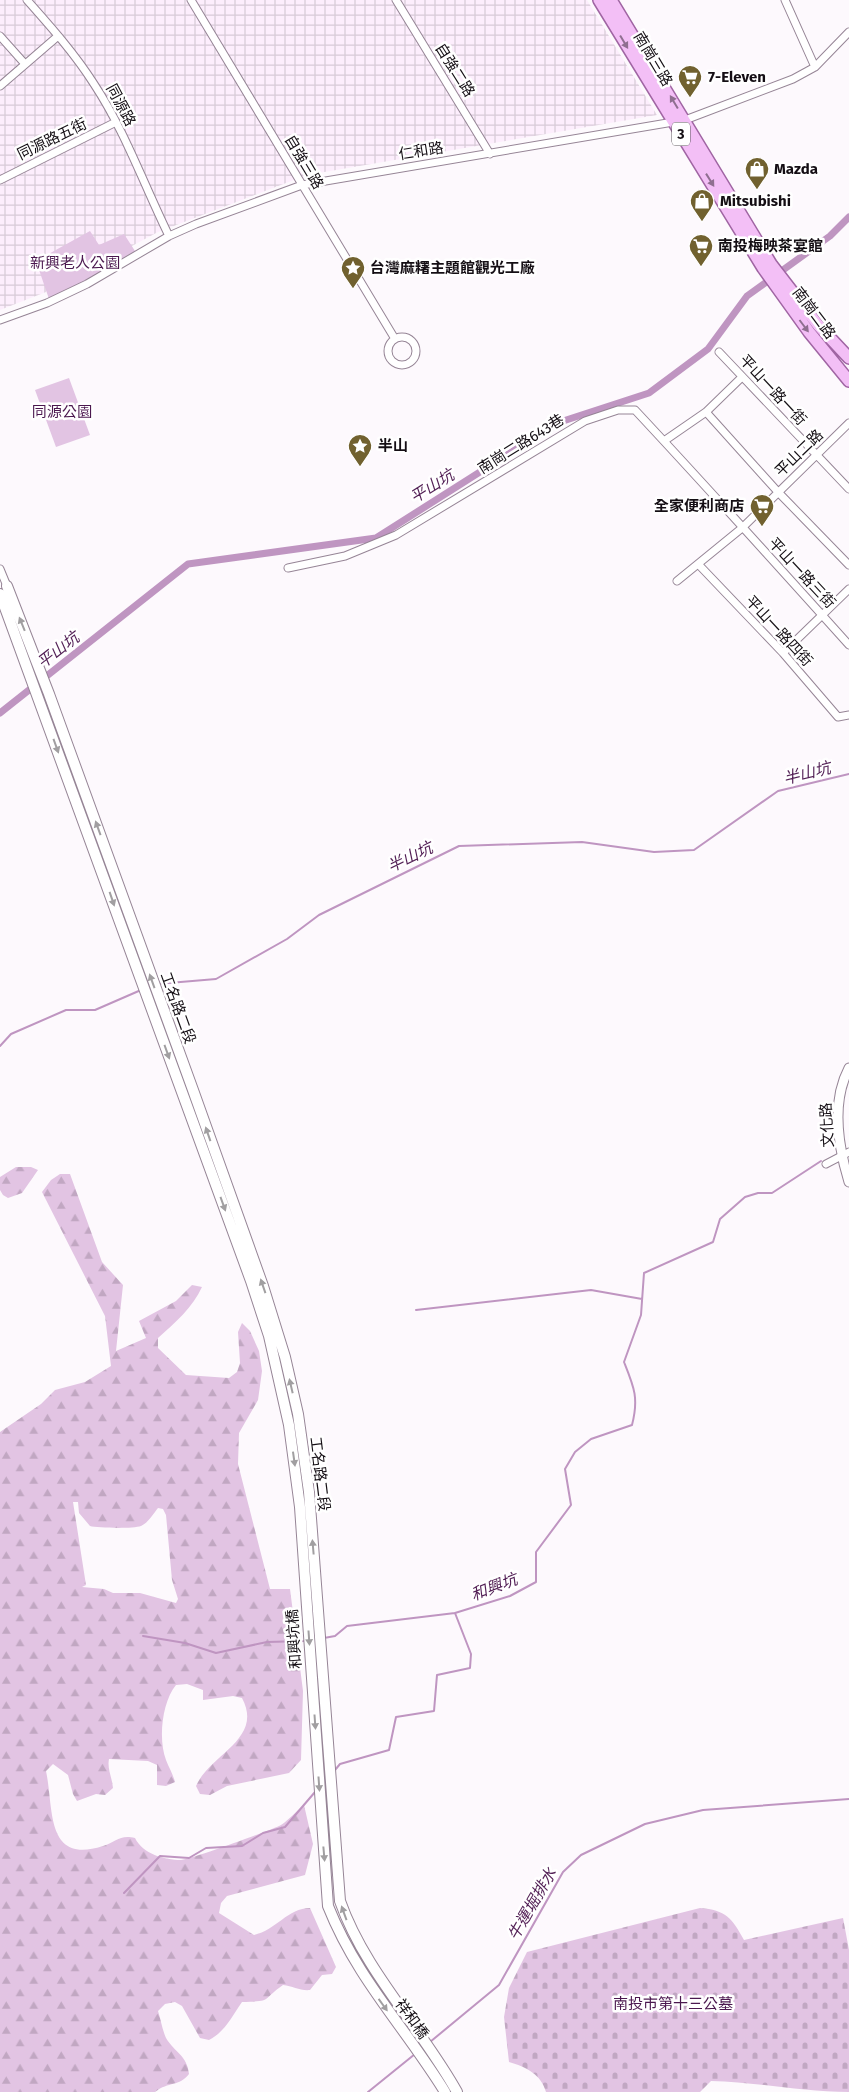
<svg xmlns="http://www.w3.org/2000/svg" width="849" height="2092" font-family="'Fira Sans','Noto Sans TC',sans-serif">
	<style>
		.industrial { fill: url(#industrial-grid) }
		.green { fill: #e2c4e3 }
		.forest { fill: url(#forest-firs); fill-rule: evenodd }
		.cemetery { fill: url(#cemetery-stones) }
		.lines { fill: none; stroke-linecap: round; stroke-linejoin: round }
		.stream { stroke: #bf95c1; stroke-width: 2 }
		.canal { stroke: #bf95c1; stroke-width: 7 }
		.minor-casing { stroke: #968596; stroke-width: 9 }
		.tertiary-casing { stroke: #968596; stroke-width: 11 }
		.secondary-casing { stroke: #968596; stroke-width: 12 }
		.primary-casing { stroke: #a065a3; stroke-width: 14 }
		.minor { stroke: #fff; stroke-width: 7 }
		.tertiary { stroke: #fff; stroke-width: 9 }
		.secondary { stroke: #fff; stroke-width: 10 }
		.primary { stroke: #f3bff6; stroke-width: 11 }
		.oneway { fill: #8f6f90 }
		.oneway2 { fill: #a19fa1 }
		.labels { text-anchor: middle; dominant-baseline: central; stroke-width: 5; stroke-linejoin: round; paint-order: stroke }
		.shield { fill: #fff; stroke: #5a565a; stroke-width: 1 }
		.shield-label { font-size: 14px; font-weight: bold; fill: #140e14 }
		.street-label { font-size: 15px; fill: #140e14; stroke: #fff }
		.poi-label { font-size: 15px; font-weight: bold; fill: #140e14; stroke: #fff; text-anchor: start }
		.park-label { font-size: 15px; fill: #4b184f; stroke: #fff }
		.water-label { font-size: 16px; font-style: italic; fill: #521f55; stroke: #fff }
	</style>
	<defs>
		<pattern id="industrial-grid" width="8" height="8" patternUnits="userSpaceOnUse" patternTransform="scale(1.25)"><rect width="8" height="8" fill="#fdeefd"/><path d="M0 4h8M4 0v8" fill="none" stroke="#d8cbd8"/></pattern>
		<pattern id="forest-firs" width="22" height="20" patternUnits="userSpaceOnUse" patternTransform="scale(1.25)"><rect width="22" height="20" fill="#e2c4e3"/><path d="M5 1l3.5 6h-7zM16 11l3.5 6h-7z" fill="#c1a7c2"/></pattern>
		<pattern id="cemetery-stones" width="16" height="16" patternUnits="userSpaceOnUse" patternTransform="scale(1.25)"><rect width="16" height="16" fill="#e2c4e3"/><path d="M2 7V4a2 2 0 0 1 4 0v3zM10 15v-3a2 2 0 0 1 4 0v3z" fill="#c1a7c2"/></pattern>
	</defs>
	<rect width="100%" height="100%" fill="#fdf9fd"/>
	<path class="industrial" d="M0,0H587L657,115L307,175L158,232L46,292L0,310Z"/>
	<path class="green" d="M90,231L99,245L124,234L135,251L87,281L49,299L36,261Z
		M69,378L90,435L56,447L35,390Z"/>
	<path class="forest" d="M16,1167H31L38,1170L22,1193L8,1198L3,1195L0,1190V1177Z
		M60,1174H70L102,1262L123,1285L116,1351L146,1338L139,1321L176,1301L192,1285L202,1287C193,1307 175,1323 158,1338V1348L186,1375L229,1378L237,1372L240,1363L238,1332L242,1323L250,1331L259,1351L262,1371L258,1400L239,1433L238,1464L270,1589H290L303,1691L301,1760L289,1773L227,1786L210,1795L200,1794L196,1786C210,1754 264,1739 242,1698L233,1696L203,1700V1690L187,1684L176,1685C162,1702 158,1739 166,1760C169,1768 173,1774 175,1782L166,1786L157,1785V1765L148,1761L109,1759C107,1769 112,1777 113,1788L105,1795L96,1794L77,1801L73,1794L68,1775L53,1764L46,1771C54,1808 45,1865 103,1846C116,1842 120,1834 135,1838C143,1854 164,1860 181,1860C189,1860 272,1830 281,1825C289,1820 296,1811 304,1805L313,1844L305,1875L227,1896L221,1903L219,1913L254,1935C276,1930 288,1908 310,1908L336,1967L332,1974L322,1975L310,1990C300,1991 293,1986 283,1985C260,2001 274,2001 242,2002C232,2016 225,2032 209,2040L200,2038L182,2006L175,2002L165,2004L158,2011C161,2020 162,2029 166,2038C175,2053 187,2055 189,2074C179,2087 169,2081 155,2092H0V1432L41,1404L55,1390L85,1382L111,1366L105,1316L42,1192L51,1180ZM73,1502H78L79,1513L90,1526C97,1528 133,1529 141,1526C148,1523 154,1513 158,1508L163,1509L166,1515L172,1580L178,1599L176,1603L140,1593H113L104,1589L82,1587L86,1585Z"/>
	<path class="cemetery" d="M700,1908C726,1910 732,1918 744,1940L843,1918L849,1950V2092C802,2092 758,2082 711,2081L700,2092H546C541,2074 526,2067 509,2062L504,2017L509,1988L527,1952Z"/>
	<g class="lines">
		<path class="stream" d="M157,984L216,979L287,939L319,915L459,846L582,842L654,852L694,850L778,791L849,774
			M0,1046L11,1034L66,1010H95L141,990
			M416,1310L591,1290L642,1299
			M143,1636L185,1643L216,1653L267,1642L305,1641
			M324,1638L335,1636L347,1626L455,1613L510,1596L536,1582V1552L571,1505L565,1469L575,1452L591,1439L632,1425C639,1398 634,1387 624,1362L641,1315L644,1273L713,1242L720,1219L745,1197L758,1193H772L821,1161
			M335,1770L340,1764L389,1750L396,1717L434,1711L437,1675L470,1668L471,1654L455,1613
			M124,1893L160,1856L189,1858L206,1848L242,1846L263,1833L285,1827L315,1792
			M430,2042L499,1985L563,1872L581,1855L645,1824L703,1810L849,1799
			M368,2092L415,2054"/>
		<path class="canal" d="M0,713L188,564L376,538L557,423L649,393L708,349L747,296L830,236L849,217"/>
		<g class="minor-casing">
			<path id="minor" d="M27,0C51,27 75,54 94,84C125,131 144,185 169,236
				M191,0L395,339
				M396,0L490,154
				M785,0L815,67
				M0,36L25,64
				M0,86L58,36
				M0,180L116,122
				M0,320L47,303L87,284L169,236L196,224L302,185L685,120L793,79L815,67L849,32
				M388 351a14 14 0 1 1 28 0a14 14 0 1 1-28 0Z
				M719,352L849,489
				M706,412L778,492L849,565
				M664,441L706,412L742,377
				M699,565L783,653L838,717L849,715
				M288,568L345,556L396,535L585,421L618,410H635C707,487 778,566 849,645
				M0,569L7,586
				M677,581L742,528L849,423
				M783,653L849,589
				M826,1164L849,1152"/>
		</g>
		<g class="tertiary-casing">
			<path id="tertiary" d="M849,1068C831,1102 838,1146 849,1182"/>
		</g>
		<g class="secondary-casing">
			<path id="secondary" d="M7,586L49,694L193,1090L263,1286L285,1357L298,1414L309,1492L340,1901C365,1972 421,2027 457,2092
				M0,594L251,1281L269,1336L289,1425L300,1507L328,1906C357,1979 405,2027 445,2092"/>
		</g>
		<g class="primary-casing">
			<path id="primary" d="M599,0L763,268L809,332L849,381
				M611,0L771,264L818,325L849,358"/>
		</g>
		<use href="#minor" class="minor"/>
		<use href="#tertiary" class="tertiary"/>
		<use href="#secondary" class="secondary"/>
		<use href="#primary" class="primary"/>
	</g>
	<defs><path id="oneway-solid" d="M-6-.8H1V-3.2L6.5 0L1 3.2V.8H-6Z" transform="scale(1.25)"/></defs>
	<g class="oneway">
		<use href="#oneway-solid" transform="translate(624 42) rotate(59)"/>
		<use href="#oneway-solid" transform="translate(674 102) rotate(-121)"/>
		<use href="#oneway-solid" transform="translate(710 180) rotate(58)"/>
		<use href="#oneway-solid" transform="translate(804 326) rotate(53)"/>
	</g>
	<g class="oneway2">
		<use href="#oneway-solid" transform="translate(22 624) rotate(-112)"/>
		<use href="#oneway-solid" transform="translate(56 746) rotate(70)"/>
		<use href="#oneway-solid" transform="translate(98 828) rotate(-110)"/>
		<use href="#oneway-solid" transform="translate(112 899) rotate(71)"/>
		<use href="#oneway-solid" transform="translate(152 981) rotate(-110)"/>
		<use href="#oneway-solid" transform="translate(167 1052) rotate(70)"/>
		<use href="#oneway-solid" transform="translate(208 1134) rotate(-109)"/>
		<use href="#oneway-solid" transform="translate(223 1204) rotate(70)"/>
		<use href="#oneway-solid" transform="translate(263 1286) rotate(-109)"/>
		<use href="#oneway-solid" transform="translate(291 1386) rotate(-103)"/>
		<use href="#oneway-solid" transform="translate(294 1459) rotate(82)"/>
		<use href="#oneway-solid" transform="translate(313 1547) rotate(-95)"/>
		<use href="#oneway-solid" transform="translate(309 1638) rotate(86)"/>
		<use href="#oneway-solid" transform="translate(315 1722) rotate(86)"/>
		<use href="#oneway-solid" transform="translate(319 1784) rotate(86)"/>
		<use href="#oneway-solid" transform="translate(324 1854) rotate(85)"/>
		<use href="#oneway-solid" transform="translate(344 1913) rotate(-110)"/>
		<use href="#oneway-solid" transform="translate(383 2005) rotate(54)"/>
	</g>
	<defs>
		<g id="supermarket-pin" transform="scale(1.25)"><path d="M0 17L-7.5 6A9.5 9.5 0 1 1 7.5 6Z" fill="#71612f" stroke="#fff"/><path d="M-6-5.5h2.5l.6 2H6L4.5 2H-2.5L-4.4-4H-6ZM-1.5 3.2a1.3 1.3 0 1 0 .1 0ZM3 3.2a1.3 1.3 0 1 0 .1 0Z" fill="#fff"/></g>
		<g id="shop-pin" transform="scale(1.25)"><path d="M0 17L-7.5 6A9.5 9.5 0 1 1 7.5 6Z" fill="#71612f" stroke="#fff"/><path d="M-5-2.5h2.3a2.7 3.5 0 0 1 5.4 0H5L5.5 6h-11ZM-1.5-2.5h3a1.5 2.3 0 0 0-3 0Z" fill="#fff"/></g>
		<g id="sight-pin" transform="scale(1.25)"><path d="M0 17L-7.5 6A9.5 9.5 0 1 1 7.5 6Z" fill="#71612f" stroke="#fff"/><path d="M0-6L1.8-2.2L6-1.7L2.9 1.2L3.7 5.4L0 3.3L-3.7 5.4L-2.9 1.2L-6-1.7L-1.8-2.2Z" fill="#fff"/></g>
	</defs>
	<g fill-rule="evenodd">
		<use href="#supermarket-pin" x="690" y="77"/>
		<use href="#shop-pin" x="757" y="169"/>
		<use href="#shop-pin" x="702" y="201"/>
		<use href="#supermarket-pin" x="701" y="246"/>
		<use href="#sight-pin" x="353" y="268"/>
		<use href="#sight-pin" x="360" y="446"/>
		<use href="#supermarket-pin" x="762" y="506"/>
	</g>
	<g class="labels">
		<rect class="shield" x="672" y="122.5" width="18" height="23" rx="4"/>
		<g class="shield-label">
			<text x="681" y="134">3</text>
		</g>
		<g class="street-label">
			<text transform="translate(653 59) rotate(59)">南崗三路</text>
			<text transform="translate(455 70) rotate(58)">自強二路</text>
			<text transform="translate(121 105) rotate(62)">同源路</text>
			<text transform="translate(52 139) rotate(-26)">同源路五街</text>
			<text transform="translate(421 151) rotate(-9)">仁和路</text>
			<text transform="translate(304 162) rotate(59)">自強三路</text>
			<text transform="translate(814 313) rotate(53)">南崗二路</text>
			<text transform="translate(773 390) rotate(47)">平山一路一街</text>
			<text transform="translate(521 444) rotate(-32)">南崗二路643巷</text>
			<text transform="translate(799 453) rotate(-44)">平山二路</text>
			<text transform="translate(802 573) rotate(47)">平山一路三街</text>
			<text transform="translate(779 631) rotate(47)">平山一路四街</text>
			<text transform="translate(178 1008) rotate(70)">工名路二段</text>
			<text transform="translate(827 1125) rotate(-93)">文化路</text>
			<text transform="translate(320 1474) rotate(83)">工名路二段</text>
			<text transform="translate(294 1639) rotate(-94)">和興坑橋</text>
			<text transform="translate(412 2019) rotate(54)">祥和橋</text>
		</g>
		<g class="poi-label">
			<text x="708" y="77">7-Eleven</text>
			<text x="774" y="169">Mazda</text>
			<text x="720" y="201">Mitsubishi</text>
			<text x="718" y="246">南投梅映茶宴館</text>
			<text x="370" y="268">台灣麻糬主題館觀光工廠</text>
			<text x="378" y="446">半山</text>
			<text x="744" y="506" text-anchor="end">全家便利商店</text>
		</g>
		<g class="park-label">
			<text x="75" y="263">新興老人公園</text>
			<text x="62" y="412">同源公園</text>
			<text x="673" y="2004">南投市第十三公墓</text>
		</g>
		<g class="water-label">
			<text transform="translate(432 486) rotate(-32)">平山坑</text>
			<text transform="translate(58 650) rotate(-38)">平山坑</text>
			<text transform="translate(807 773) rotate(-14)">半山坑</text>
			<text transform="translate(410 857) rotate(-26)">半山坑</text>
			<text transform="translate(494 1587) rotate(-21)">和興坑</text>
			<text transform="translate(532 1904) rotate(-60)">牛運堀排水</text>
		</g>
	</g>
</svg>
